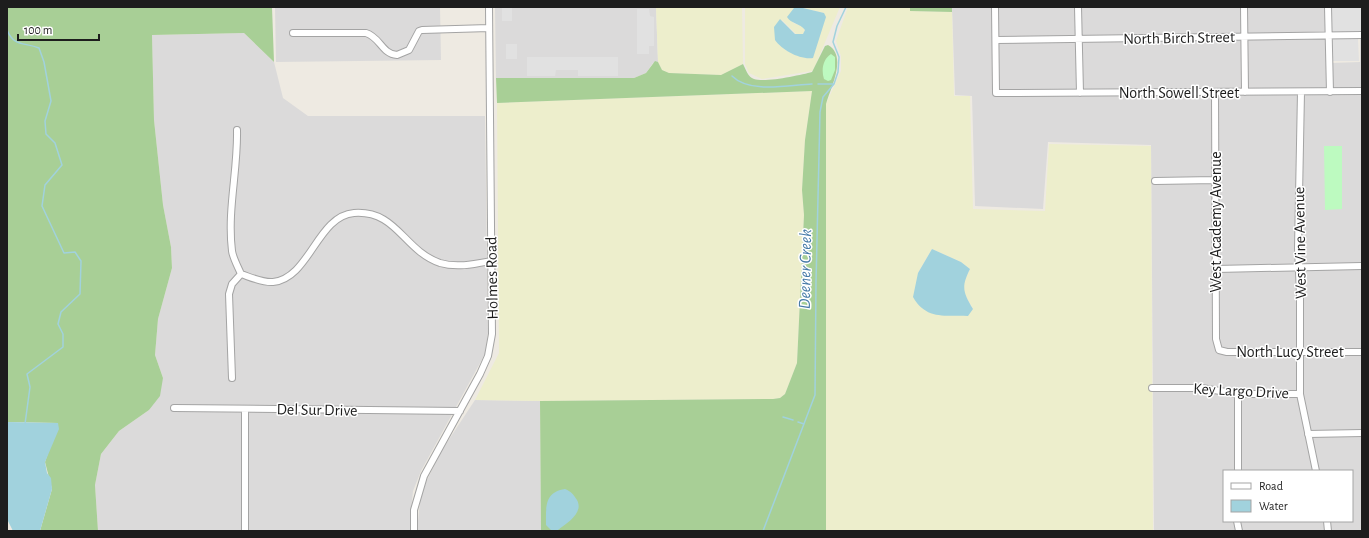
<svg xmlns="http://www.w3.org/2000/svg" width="1369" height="538" font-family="'Alegreya Sans',sans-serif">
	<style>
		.residential { fill: #dbdada; fill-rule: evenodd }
		.farmland { fill: #edeecc; fill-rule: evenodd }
		.forest { fill: #a8cf96 }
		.park { fill: #bdfac0 }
		.parking { fill: #e1e1e1 }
		.water { fill: #a1d2dd }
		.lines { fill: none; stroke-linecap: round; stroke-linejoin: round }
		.stream { stroke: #a1d2dd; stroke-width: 1.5 }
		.street-casing { stroke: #a4a4a4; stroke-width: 8 }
		.street { stroke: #fff; stroke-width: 6 }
		.labels { text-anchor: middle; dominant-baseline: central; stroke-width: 3; stroke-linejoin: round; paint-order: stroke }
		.street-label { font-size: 16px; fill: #1d1d1d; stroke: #fff }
		.water-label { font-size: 17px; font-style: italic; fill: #4479a6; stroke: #fff }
	</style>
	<rect width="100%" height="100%" fill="#eeeae2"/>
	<path class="residential" d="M440,7L441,60L276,62L275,8Z
		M495,7H656L658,62L653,63L646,73L634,78H496Z
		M952,7H992L994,96L1362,93V531H1154L1151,145L1048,142L1043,209L975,206L972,96L955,95ZM1224,471H1352V521H1224Z
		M998,7H1325L1327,89L998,91Z
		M244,33L274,62L283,98L308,116H485L488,333L485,354L421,471L413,491L411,511L412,531H98L95,485L101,454L119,431L149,410L163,378L155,355L158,319L172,268L171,247L163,205L154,120L152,35Z
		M1360,38H1362V88L1331,89V63L1360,62Z
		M475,400L540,401L541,531H417L420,501L426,482L442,450Z"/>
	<path class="farmland" d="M656,7H742L743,64L721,75L669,73L662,70L658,62Z
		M745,7H840L815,66L812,71L762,79L749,73L745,64ZM794,8H803L824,13L787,51L775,40L782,20L797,35L803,34L805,30L802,26L793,23Z
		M848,7H910L911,11L952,12L954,96H970L973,209L1045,211L1049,144L1151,146L1153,531H826V104L841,71V56L836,41ZM932,249L961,262L970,269L964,282V293L973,309L918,273Z
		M812,91L805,140L802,190L804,215L797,363L785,394L780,398L773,399L540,401L475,400L499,353L497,103Z"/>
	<path class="forest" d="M7,7H272L274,62L244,33L152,35L154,120L163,205L171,247L172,268L158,319L155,355L163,378L160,396L149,410L119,431L101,454L95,485L98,531H40L52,489L45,462L58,423L7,422Z
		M910,7H952V12L910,11Z
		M828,45C848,56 830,89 826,104V531H541L540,401L773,399L780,398L785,394L797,363L804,215L802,190L805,140L812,91L497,103L496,78H634L646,73L655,61L658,62L662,70L669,73L721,75L743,64C746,70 748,77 754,79C765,83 801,75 812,72L825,46Z"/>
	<path class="park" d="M831,54L835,57V70L831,80L828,81L824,79C821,70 823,59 831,54Z
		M1324,146H1342V209L1325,210Z"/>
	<path class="parking" d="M502,7H512V21H502Z
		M1331,7H1359L1362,9V33H1331Z
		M637,9H649L650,16L654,17V46H649V54H637Z
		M1332,39H1358L1359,61H1332Z
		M506,44H517V59H506Z
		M527,57H618V76H578V70H556L555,76H527Z"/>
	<path class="water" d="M794,8H803L824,13L826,17L813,58C800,60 782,50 775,40L774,27L780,19L795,34H803L805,30C800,23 791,24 787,17Z
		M932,249L961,262L970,269C961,287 963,292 973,309L968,316C945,315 926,320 913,297L918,273Z
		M7,422L58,423L59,429L45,462L47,473L51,478L52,489L40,531H13L7,519Z
		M565,489C572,492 573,494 577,500C584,513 567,523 558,530H551L546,525C546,508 544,492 565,489Z"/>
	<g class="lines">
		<path class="stream" d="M7,30C14,47 24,42 39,48L44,62L51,101L45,121L46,134L55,143L62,165L45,185L42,206L64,253L75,252L81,261L80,294L61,312L58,324L63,334V347L27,374L30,387L25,424
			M732,76C750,94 789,85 812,84
			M818,84H834
			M783,417L793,420
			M798,422L804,424
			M763,531L815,395L816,283L820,112L823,97L834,84L838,72L839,57L833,42L837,26L846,7"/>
		<g class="street-casing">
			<path id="street" d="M995,7L996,93L1362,91
				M1078,7L1080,93
				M1244,7L1245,92
				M1328,7L1330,92
				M293,33H366C380,37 382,54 397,55L409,50L419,31L422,30L489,28
				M996,40L1362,35
				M1301,92L1298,248L1300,295V394L1316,471
				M1215,93L1216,339L1219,350L1227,352H1362
				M1155,181L1215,180
				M1216,269L1362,266
				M241,274C250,277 263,283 273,282C310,278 317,216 354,213C397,210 403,250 440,263C457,268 475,264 491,261
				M232,378L229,294L232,284L241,274C238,267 233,258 232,251C227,210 238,170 237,130
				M1152,388H1202L1238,394H1300
				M174,408L460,411
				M1308,434L1362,433
				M1238,471V394
				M1237,521L1239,531
				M1327,521L1328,531
				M245,531V409
				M414,531V510L424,476L480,374L488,356L492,334L489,7"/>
		</g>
		<use href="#street" class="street"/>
	</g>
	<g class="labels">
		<g class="street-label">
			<text transform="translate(1179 38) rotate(-1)">North Birch Street</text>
			<text x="1179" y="93">North Sowell Street</text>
			<text transform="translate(1216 222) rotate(-90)">West Academy Avenue</text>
			<text transform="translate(1300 243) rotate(-91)">West Vine Avenue</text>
			<text transform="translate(492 278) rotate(-91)">Holmes Road</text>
			<text x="1290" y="352">North Lucy Street</text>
			<text transform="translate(1241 391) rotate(3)">Key Largo Drive</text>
			<text transform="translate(317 410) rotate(1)">Del Sur Drive</text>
		</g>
		<g class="water-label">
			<text transform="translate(805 269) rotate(-89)">Deener Creek</text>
		</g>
	</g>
	<rect width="1369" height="538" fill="none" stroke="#1d1d1d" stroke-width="16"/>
	<rect x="1223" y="470" width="130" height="52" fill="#ffffff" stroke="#a5a5a5"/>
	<rect x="1231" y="483" width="20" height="6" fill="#ffffff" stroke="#a5a5a5"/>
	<text x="1259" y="490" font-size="12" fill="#1d1d1d">Road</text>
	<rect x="1231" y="500" width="20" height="12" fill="#a1d2dd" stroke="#a5a5a5"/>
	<text x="1259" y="510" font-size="12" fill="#1d1d1d">Water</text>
	<path d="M18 34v6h81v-6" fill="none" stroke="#1d1d1d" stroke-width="2"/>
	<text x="24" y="34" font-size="12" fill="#1d1d1d" stroke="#ffffff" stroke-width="3" paint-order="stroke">100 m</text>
</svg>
